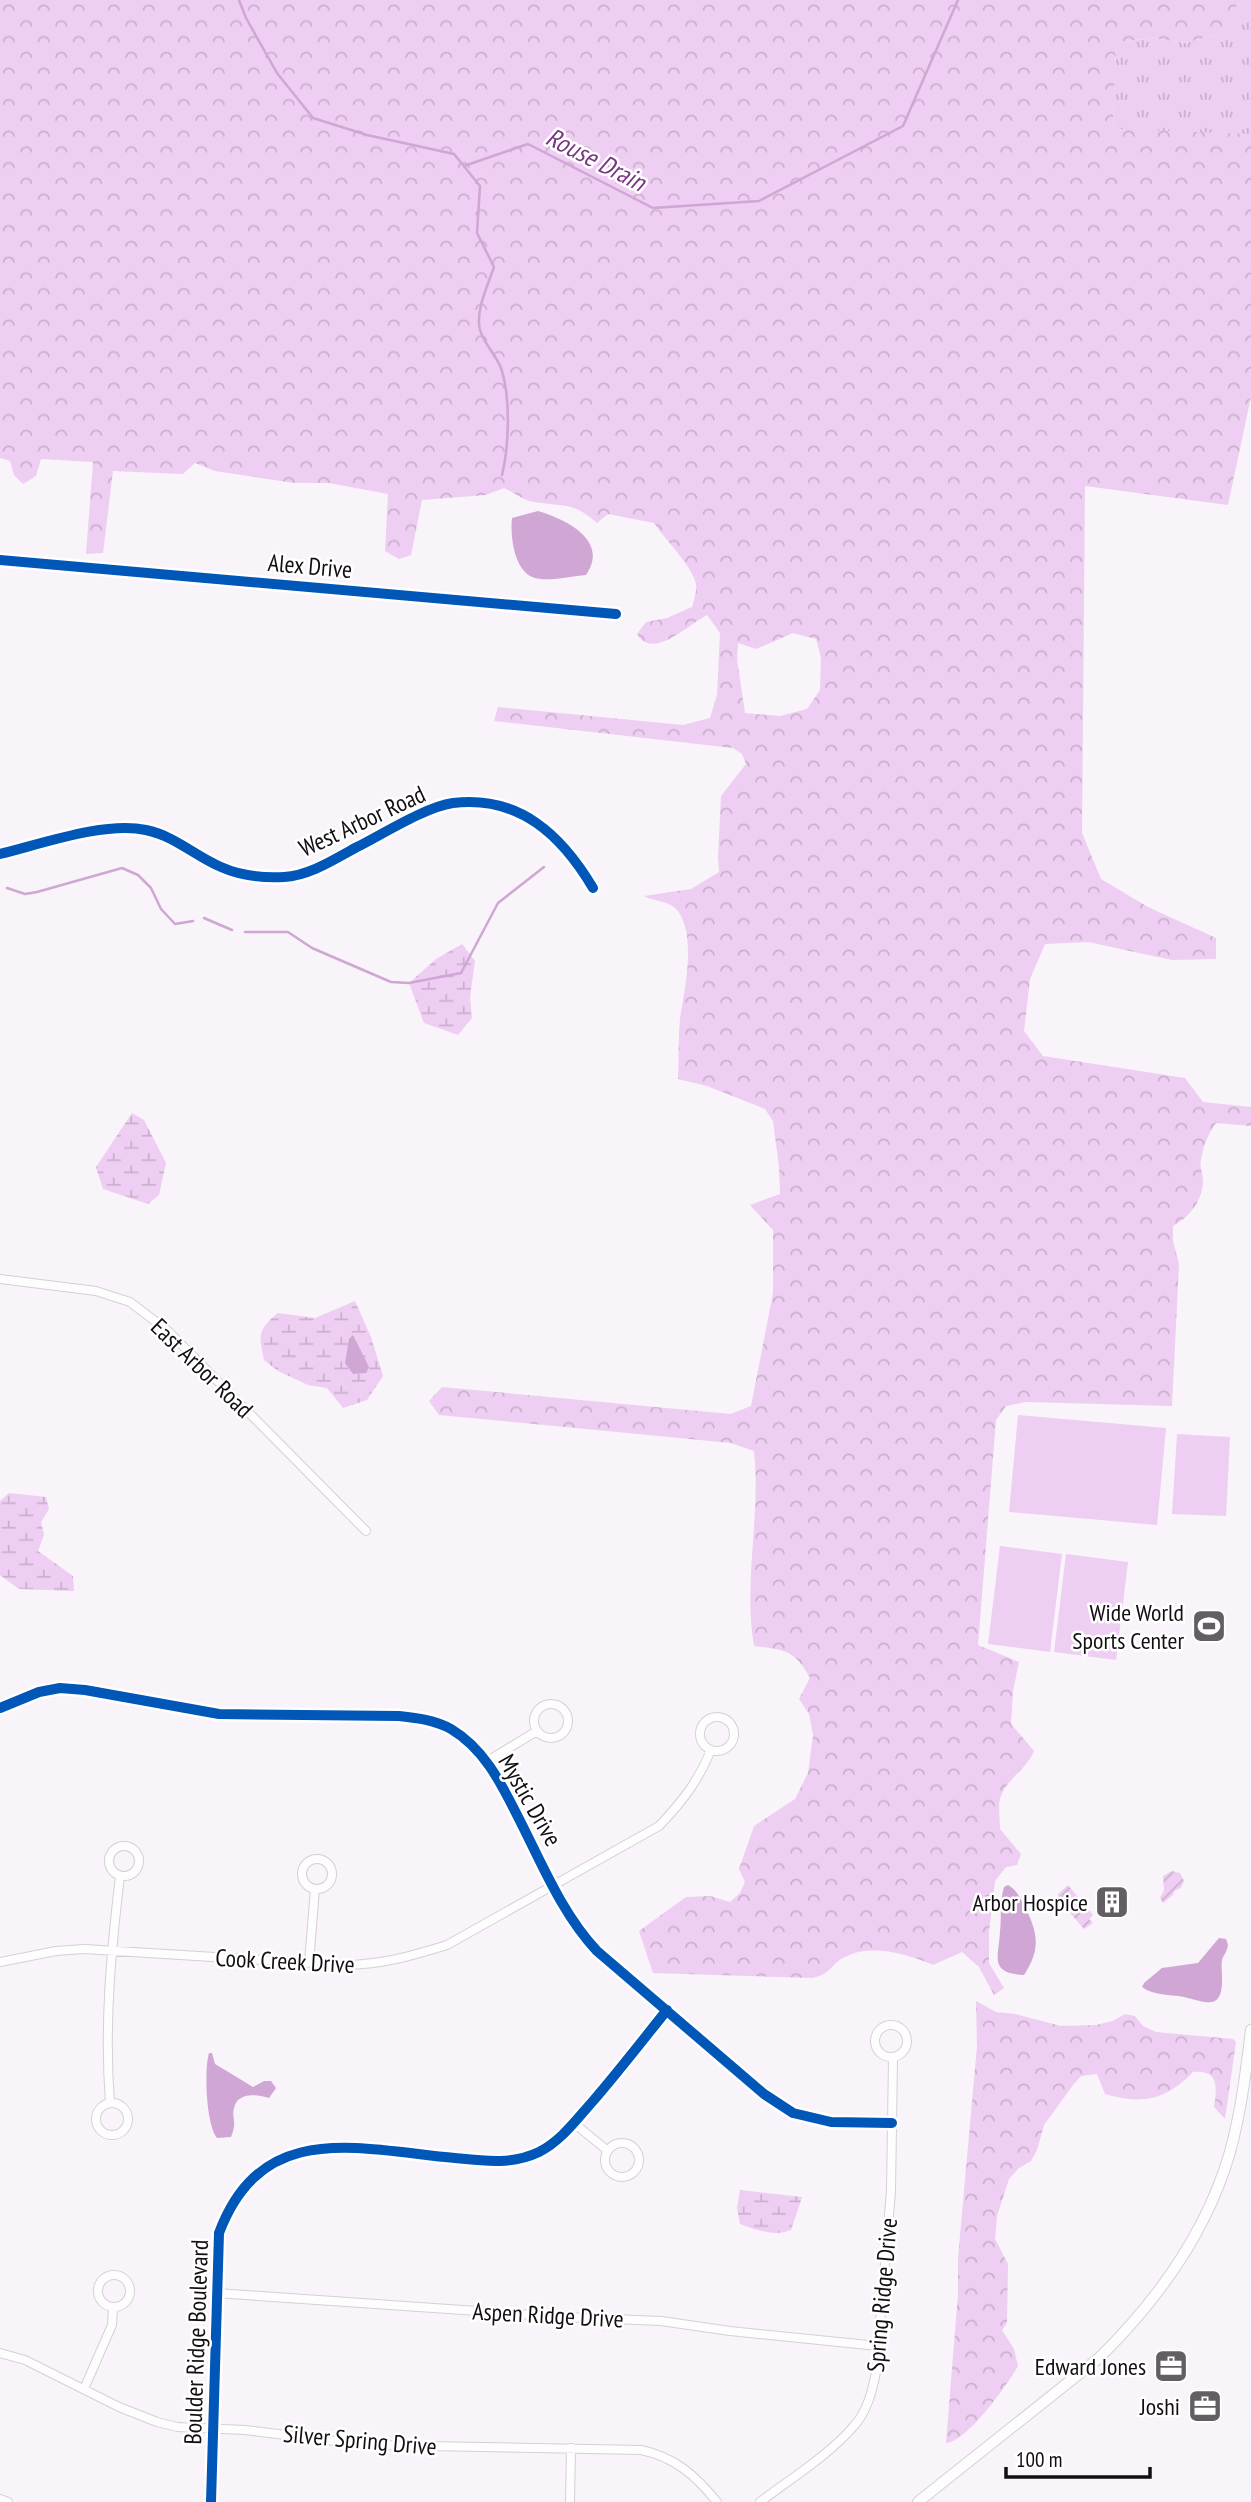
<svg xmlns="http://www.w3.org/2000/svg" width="1251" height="2502" font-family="'PT Sans Narrow',sans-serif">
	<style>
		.grass { fill: url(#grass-tufts) }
		.forest { fill: url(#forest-crowns); fill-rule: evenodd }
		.wetland { fill: url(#wetland-marsh) }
		.garden { fill: url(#garden-furrows) }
		.pitch { fill: #eecef2 }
		.water { fill: #cfa6d4 }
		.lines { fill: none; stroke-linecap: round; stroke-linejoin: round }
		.stream { stroke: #cfa6d4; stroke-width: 2.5 }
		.minor-casing { stroke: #d5d0d6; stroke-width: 10 }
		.tertiary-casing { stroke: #d5d0d6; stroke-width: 12 }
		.minor { stroke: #fefdfe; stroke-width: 8 }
		.tertiary { stroke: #fefdfe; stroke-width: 10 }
		.cycleway-casing { stroke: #fff; stroke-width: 15 }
		.cycleway { stroke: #0057b8; stroke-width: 10 }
		.labels { text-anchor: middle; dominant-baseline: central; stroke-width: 5; stroke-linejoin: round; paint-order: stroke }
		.street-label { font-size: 24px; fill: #120e12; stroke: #fff }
		.poi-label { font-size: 24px; fill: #120e12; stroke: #fff; text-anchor: end }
		.water-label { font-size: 26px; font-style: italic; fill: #793682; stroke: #fff }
	</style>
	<defs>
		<pattern id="grass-tufts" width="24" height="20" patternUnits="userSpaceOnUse" patternTransform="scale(1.75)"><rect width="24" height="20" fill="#eecef2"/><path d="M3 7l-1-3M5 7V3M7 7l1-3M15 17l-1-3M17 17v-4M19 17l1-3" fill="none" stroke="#cbb0ce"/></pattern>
		<pattern id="forest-crowns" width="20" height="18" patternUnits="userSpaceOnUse" patternTransform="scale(1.75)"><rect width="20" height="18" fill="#eecef2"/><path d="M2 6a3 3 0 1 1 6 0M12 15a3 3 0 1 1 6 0" fill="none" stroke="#cbb0ce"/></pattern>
		<pattern id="wetland-marsh" width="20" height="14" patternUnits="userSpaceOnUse" patternTransform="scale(1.75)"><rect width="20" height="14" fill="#eecef2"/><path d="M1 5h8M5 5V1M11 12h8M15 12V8" fill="none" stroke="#cbb0ce"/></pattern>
		<pattern id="garden-furrows" width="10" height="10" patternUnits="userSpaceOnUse" patternTransform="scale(1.75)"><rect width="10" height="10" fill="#eecef2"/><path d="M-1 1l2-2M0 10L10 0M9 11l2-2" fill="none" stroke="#cbb0ce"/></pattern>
	</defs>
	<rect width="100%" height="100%" fill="#f9f3fa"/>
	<path class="grass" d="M1237,0H1251V137L1113,129L1116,42L1152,38L1186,43L1217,34L1231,15Z"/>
	<path class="forest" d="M0,0H1238L1235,11L1217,34L1186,43L1152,38L1116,42L1113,129L1251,134V397L1228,505L1085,486L1082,833L1101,879L1148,907L1216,938V959L1172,960L1088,942L1045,944L1030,979L1024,1031L1043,1056L1185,1078L1203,1102L1251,1107V1126L1216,1123C1208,1134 1203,1146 1201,1160C1199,1167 1203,1174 1203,1182C1202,1202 1189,1217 1173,1226V1241L1179,1264L1172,1406L1026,1402L1006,1406L996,1420L978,1645L1019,1662L1013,1691L1011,1724L1034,1751C1027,1769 1005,1780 1000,1799C998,1807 1000,1820 1000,1829L1021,1854L1017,1865L1006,1867L995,1881L989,1932V1963L1004,1988L994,1995L979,1967L962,1952L933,1965C909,1954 870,1943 845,1957C830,1964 834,1972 813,1978L653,1973L639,1931L686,1897L710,1896L730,1902L740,1893L745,1882L739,1869L754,1826L795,1799L808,1773L813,1735L809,1714L799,1699L810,1678C794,1649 785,1650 754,1646C743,1582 761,1516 754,1451L731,1443L439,1415L429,1401L442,1387L731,1414L751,1406L773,1293V1230L750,1205L780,1194L779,1167L773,1121L765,1109L707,1086L678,1079C679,1059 678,1039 680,1019C684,990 697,938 678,911C669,900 655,902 644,896L691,889L719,872L718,857L721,796L746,764L742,754L733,748L494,721L498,707L683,725L710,718L717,695L720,633L707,615C689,624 653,661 637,634L646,622L667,618L692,607C694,601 697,590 696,584C693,567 664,538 654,523L608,514L597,523C572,501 564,507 535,502C524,501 513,492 504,488L486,495L422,500L411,555L399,559L385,551L388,494L329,483H294L215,471L195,463L183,474L113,471L103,553L86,554L93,462L41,459L36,476L23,484L14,475L10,461L0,458ZM793,633L816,639L821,658L820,690L807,709L780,716L745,713L737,660L738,643L756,649Z
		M976,2001L996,2012L1015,2014L1061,2026L1096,2025L1113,2021L1125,2014L1135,2016L1143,2026L1156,2032L1233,2039L1236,2042L1225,2119L1214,2107C1217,2086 1219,2070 1193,2072C1166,2100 1142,2105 1105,2094L1097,2074L1081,2076L1073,2085L1044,2125L1037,2150L1031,2161L1019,2168L1009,2179L997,2216L995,2239L1008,2264L1007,2323L1002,2330L1014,2349L1018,2366C1008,2384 967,2442 946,2443L958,2294V2258L977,2046Z"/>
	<path class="wetland" d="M462,944L475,961L470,997L472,1018L458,1035L424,1023L409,983L436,959Z
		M132,1113L144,1120L166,1163L159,1195L148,1204L103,1189L96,1167Z
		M355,1301L371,1337L383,1376L367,1400L343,1408L327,1388L308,1385L278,1371L264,1360C259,1335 257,1330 278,1313L315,1318Z
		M9,1493L46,1497L49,1509L41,1522L44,1535L38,1551L73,1576L74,1591L19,1589L0,1575V1501Z
		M740,2190L802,2197L791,2230C774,2237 757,2230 740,2224L737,2208Z"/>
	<path class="garden" d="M1172,1871L1180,1873L1184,1881L1181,1888L1174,1891L1173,1895L1163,1903L1160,1898L1164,1890L1163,1876Z
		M1068,1885L1093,1915L1089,1919L1093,1923L1084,1929L1058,1899V1894Z"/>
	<path class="pitch" d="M1018,1415L1166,1428L1157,1525L1009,1512Z
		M1177,1434L1230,1437L1226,1516L1172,1514Z
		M1000,1546L1062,1554L1050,1652L988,1644Z
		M1066,1554L1128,1562L1116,1660L1054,1652Z"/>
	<path class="water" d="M538,511C565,519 610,540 586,575C570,576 550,582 535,578C514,572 510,536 512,518Z
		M353,1335L369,1367L366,1373L353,1374L345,1363L349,1339Z
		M1008,1885C1017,1890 1020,1898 1025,1907C1038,1933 1041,1949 1024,1975C988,1973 999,1956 1000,1932C1002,1914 999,1905 1004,1887Z
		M1219,1938L1226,1939L1228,1945C1227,1952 1224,1954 1222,1960C1221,1964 1222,1971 1222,1976C1223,2011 1208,2003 1184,1997C1170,1994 1154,1996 1142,1987L1144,1983L1162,1968L1198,1963Z
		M209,2053H212L215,2064L253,2087L264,2081H271L276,2088L269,2098C258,2095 238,2091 234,2108C231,2119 238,2120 231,2137L217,2138C206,2124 204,2070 209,2053Z"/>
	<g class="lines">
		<path class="stream" d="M239,0L246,18L277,73L313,118L367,135L454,154L480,186L477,233L494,267C488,285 475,311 480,330C484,344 496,355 501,368C511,397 509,447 502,475
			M464,166L528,144L653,208L759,201L903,126L958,0
			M7,888L25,894L37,892L122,868L138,875L151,888L161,909L175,924L193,921
			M204,918L232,930
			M245,932H288L312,948L391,982L409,983L461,973L498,903L544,867"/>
		<g class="minor-casing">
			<path id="minor" d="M0,560L616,614
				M0,854C41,844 105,821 146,830C175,836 195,856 221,867C241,876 262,878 284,877C309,876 335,859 357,847C383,834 425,807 453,803C520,795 562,836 593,888
				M0,1279L96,1291L130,1302L168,1331L366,1531
				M534 1721a17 17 0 1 1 34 0a17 17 0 1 1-34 0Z
				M0,1708L39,1692L60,1688L85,1690L219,1714L399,1716C417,1718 435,1720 451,1729C483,1748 500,1781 516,1813C540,1859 561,1913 597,1951L764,2094L793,2113L831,2122L892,2123
				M700 1734a17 17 0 1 1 34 0a17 17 0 1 1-34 0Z
				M486,1762L537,1731
				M109 1861a15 15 0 1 1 30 0a15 15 0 1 1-30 0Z
				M302 1874a15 15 0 1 1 30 0a15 15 0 1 1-30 0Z
				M0,1962L56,1951L84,1949L343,1965C380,1965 412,1956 447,1945L659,1826C682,1802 699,1780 711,1750
				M309,1963L315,1889
				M875 2041a16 16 0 1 1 32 0a16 16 0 1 1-32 0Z
				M110,2103C104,2026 111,1952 120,1876
				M96 2119a16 16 0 1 1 32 0a16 16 0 1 1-32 0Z
				M575,2124L608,2151
				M605 2160a17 17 0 1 1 34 0a17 17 0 1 1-34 0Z
				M98 2291a16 16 0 1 1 32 0a16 16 0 1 1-32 0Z
				M216,2293L564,2317L661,2321L730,2331L878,2346
				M0,2353L25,2360L119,2407L157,2422L177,2427L245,2430L368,2445L641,2450C675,2457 696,2476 717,2502
				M84,2389L112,2325L113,2308
				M0,2499L8,2502
				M211,2502L219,2233C262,2119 358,2149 455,2158C484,2161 512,2165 539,2152C561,2141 577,2119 593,2101C618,2072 642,2041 667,2010
				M570,2502L571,2448
				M760,2502C789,2480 830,2454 853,2427C867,2412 872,2392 876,2372L891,2191L893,2058"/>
		</g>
		<g class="tertiary-casing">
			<path id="tertiary" d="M918,2502L1099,2358C1158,2300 1207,2232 1230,2152C1241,2112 1246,2071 1251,2030"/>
		</g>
		<use href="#minor" class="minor"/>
		<use href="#tertiary" class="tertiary"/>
		<g class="cycleway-casing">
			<path id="cycleway" d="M0,560L616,614
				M0,854C41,844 105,821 146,830C175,836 195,856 221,867C241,876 262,878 284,877C309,876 335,859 357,847C383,834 425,807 453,803C520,795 562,836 593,888
				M0,1708L39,1692L60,1688L85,1690L219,1714L399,1716C417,1718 435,1720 451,1729C483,1748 500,1781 516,1813C540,1859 561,1913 597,1951L764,2094L793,2113L831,2122L892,2123
				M211,2502L219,2233C262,2119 358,2149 455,2158C484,2161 512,2165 539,2152C561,2141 577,2119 593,2101C618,2072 642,2041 667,2010"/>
		</g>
		<use href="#cycleway" class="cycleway"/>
	</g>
	<defs>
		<g id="stadium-square" transform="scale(1.75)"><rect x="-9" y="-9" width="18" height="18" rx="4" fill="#635e63" stroke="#fff"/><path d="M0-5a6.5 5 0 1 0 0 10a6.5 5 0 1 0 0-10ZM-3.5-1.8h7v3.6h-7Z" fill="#fff"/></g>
		<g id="building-square" transform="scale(1.75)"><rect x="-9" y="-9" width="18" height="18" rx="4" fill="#635e63" stroke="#fff"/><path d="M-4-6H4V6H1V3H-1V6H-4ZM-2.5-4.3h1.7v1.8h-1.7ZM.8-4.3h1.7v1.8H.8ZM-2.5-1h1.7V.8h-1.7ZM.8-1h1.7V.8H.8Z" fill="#fff"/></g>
		<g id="office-square" transform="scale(1.75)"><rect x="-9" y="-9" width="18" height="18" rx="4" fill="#635e63" stroke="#fff"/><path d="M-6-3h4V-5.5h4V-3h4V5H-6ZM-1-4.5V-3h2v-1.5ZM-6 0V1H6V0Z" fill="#fff"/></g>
	</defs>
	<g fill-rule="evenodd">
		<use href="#stadium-square" x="1209" y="1626"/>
		<use href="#building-square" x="1112" y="1902"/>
		<use href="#office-square" x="1171" y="2366"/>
		<use href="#office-square" x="1205" y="2406"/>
	</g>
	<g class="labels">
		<g class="street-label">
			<text transform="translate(310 566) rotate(5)">Alex Drive</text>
			<text transform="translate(362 821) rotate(-25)">West Arbor Road</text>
			<text transform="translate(202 1368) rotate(44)">East Arbor Road</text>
			<text transform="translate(530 1800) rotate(60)">Mystic Drive</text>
			<text transform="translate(285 1961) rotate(3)">Cook Creek Drive</text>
			<text transform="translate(882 2295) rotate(-85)">Spring Ridge Drive</text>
			<text transform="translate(548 2315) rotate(3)">Aspen Ridge Drive</text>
			<text transform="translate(196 2342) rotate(-88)">Boulder Ridge Boulevard</text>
			<text transform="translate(360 2440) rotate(5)">Silver Spring Drive</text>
		</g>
		<g class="poi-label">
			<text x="1184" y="1612">Wide World<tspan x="1184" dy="28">Sports Center</tspan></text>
			<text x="1088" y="1902">Arbor Hospice</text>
			<text x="1146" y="2366">Edward Jones</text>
			<text x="1180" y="2406">Joshi</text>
		</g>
		<g class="water-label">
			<text transform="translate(596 159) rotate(27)">Rouse Drain</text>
		</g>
	</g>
	<path d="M1006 2467v10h144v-10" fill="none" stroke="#120e12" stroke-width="3.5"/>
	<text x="1016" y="2467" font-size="21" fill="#120e12" stroke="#ffffff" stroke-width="5" paint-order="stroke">100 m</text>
</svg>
